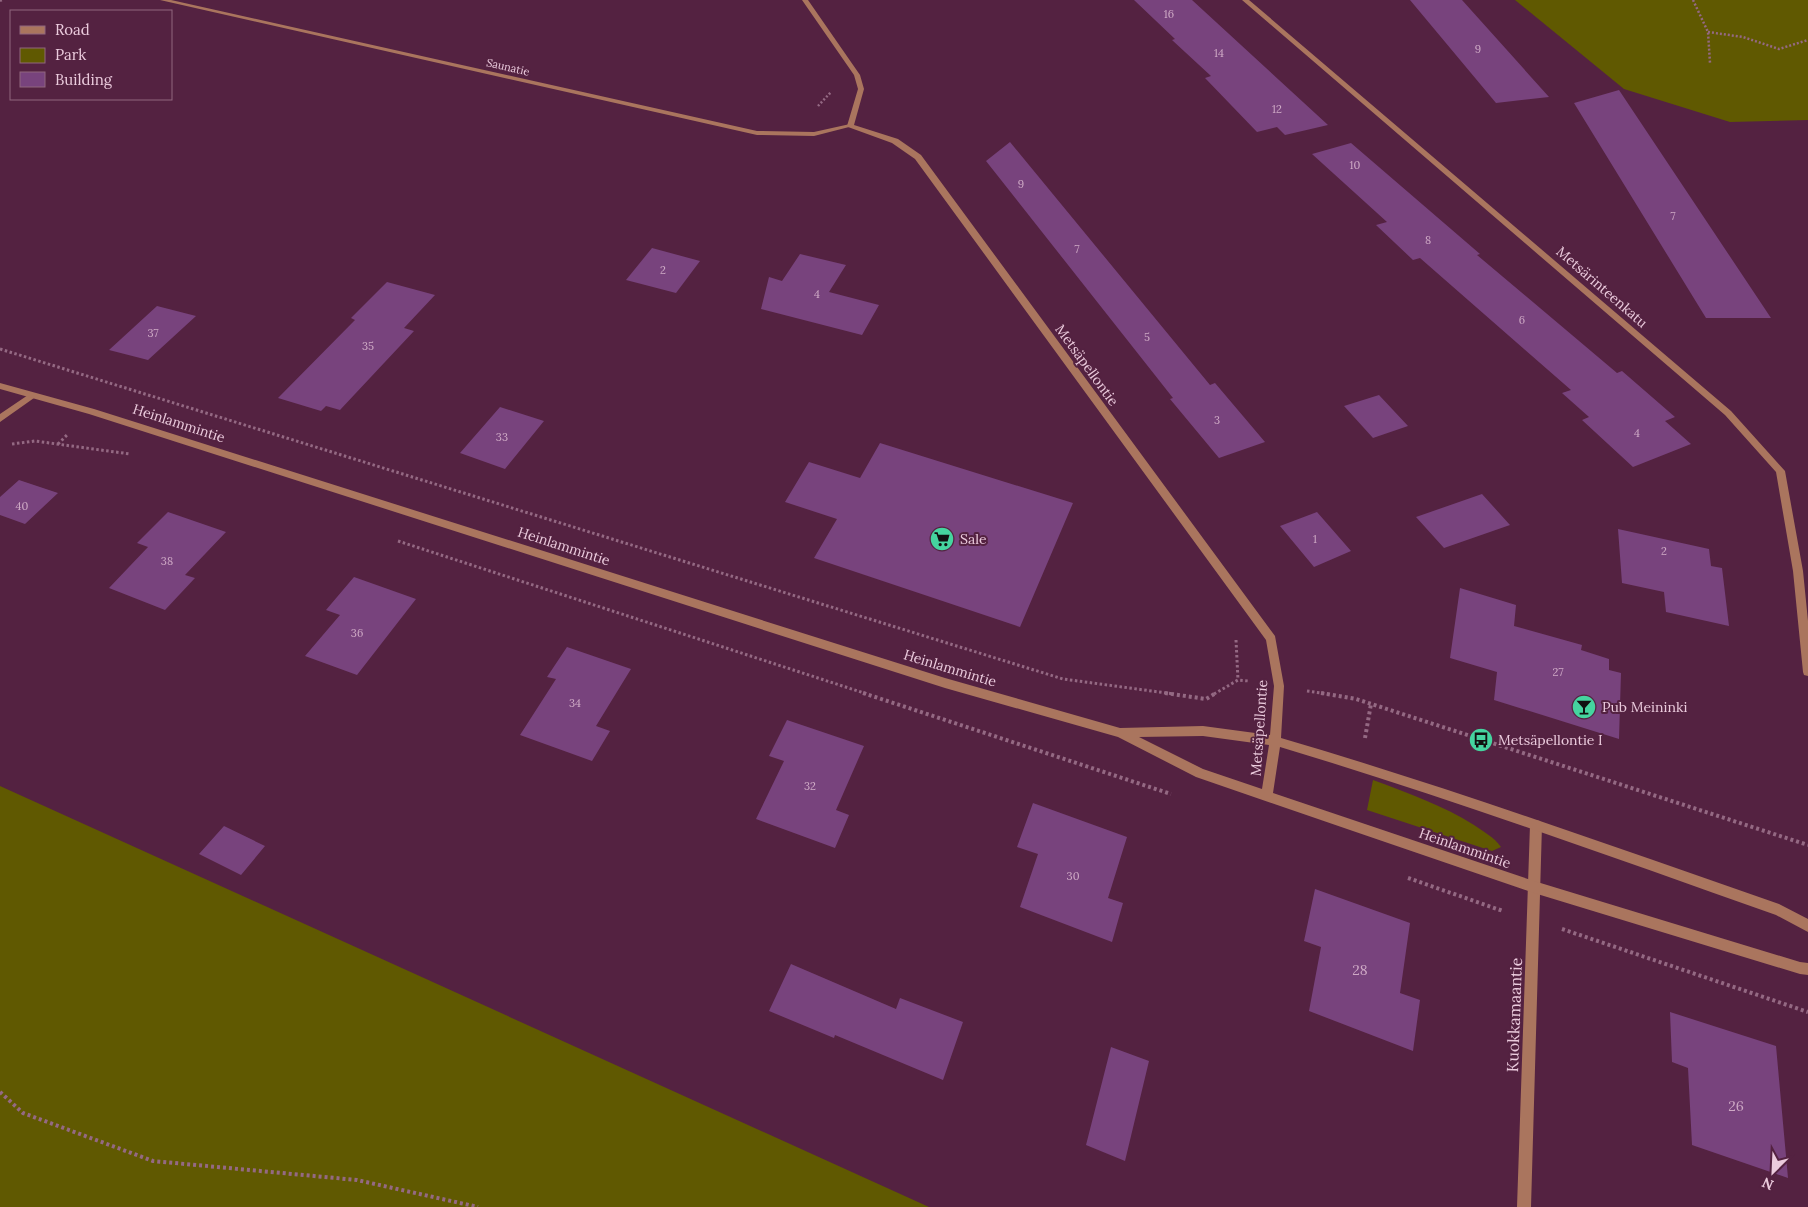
<svg xmlns="http://www.w3.org/2000/svg" width="1808" height="1207" font-family="Lora,serif">
	<style>
		.green { fill: #605901 }
		.building { fill: #78437d }
		.lines { fill: none; stroke-linecap: round; stroke-linejoin: round }
		.path-far2 { stroke: #946983; stroke-width: 2.5; stroke-dasharray: 2 2; stroke-linecap: butt }
		.path-far1 { stroke: #946983; stroke-width: 3; stroke-dasharray: 2.5 2.5; stroke-linecap: butt }
		.path { stroke: #946983; stroke-width: 4; stroke-dasharray: 3 3; stroke-linecap: butt }
		.minor { fill: #aa755e; fill-rule: evenodd }
		.tertiary { fill: #aa755e; fill-rule: evenodd }
		.labels { text-anchor: middle; dominant-baseline: central; stroke-width: 4; stroke-linejoin: round; paint-order: stroke }
		.number-label { font-size: 11px; fill: #cea9c5 }
		.far-street-label { font-size: 11px; fill: #ebcbdd; stroke: #542241 }
		.street-label { font-size: 14px; fill: #ebcbdd; stroke: #542241 }
		.poi-label { font-size: 14px; fill: #ebcbdd; stroke: #542241; text-anchor: start }
		.near-number-label { font-size: 14px; fill: #cea9c5 }
		.near-street-label { font-size: 16px; fill: #ebcbdd; stroke: #542241 }
	</style>
	<rect width="100%" height="100%" fill="#542241"/>
	<path class="green" d="M1515,0H1808V120L1730,122L1624,89Z
		M1373,780C1408,793 1442,805 1474,825C1484,832 1494,837 1501,847L1492,851L1367,810Z
		M0,786L929,1207H0Z"/>
	<path class="building" d="M1134,0H1192L1328,125L1285,135L1277,127L1257,132L1205,78L1211,76L1172,40L1175,39Z
		M1410,0H1462L1549,97L1496,103Z
		M1619,90L1771,318H1706L1574,103Z
		M1010,142L1210,385L1215,383L1265,442L1219,458L1170,399L1173,398L986,161Z
		M1351,143L1480,254L1477,255L1617,373L1622,371L1675,417L1665,421L1691,444L1633,467L1582,420L1589,417L1562,393L1571,390L1420,258L1413,260L1376,225L1387,222L1312,154Z
		M652,248L700,261L676,293L626,280Z
		M800,254L846,265L829,292L879,305L862,335L761,309L769,277L782,281Z
		M387,282L435,295L404,328L414,331L340,410L326,406L321,411L278,398L355,320L351,318Z
		M157,306L196,316L148,360L109,350Z
		M1379,395L1408,426L1373,438L1344,406Z
		M500,407L544,421L505,469L460,453Z
		M880,443L1073,503L1020,627L814,558L837,519L785,502L809,462L860,478Z
		M19,480L58,493L25,524L0,515V497Z
		M1482,494L1510,525L1444,548L1416,517Z
		M168,512L226,532L185,575L195,578L165,610L109,588L148,547L137,543Z
		M1317,512L1351,551L1314,567L1280,526Z
		M1618,529L1709,549L1711,566L1722,568L1729,626L1666,612L1664,592L1622,583Z
		M354,577L416,599L357,675L305,656L340,615L326,610Z
		M1460,588L1516,605L1514,626L1582,645L1581,650L1609,659V670L1621,673L1619,739L1494,700L1497,672L1450,658Z
		M567,647L631,669L596,726L610,731L592,761L520,735L556,679L547,677Z
		M787,720L864,746L836,810L849,815L835,848L756,819L784,761L769,756Z
		M1033,803L1127,837L1108,898L1123,903L1112,942L1020,907L1038,854L1017,847Z
		M224,826L265,846L241,875L199,854Z
		M1315,889L1410,923L1400,993L1420,1000L1413,1051L1309,1011L1321,947L1304,941Z
		M791,964L896,1009L900,998L963,1022L943,1080L835,1035L834,1038L769,1011Z
		M1670,1012L1776,1046L1788,1178L1692,1145L1688,1068L1672,1062Z
		M1111,1047L1149,1061L1125,1161L1086,1145Z"/>
	<g class="lines">
		<path class="path-far2" d="M1693,0L1708,32L1710,63
			M0,1L2,0
			M1708,32L1743,37L1779,49L1808,40
			M818,106L831,92"/>
		<path class="path-far1" d="M0,349L1063,679L1174,694
			M12,444L35,441L130,454
			M58,444L68,434
			M398,541L867,694
			M1236,640L1238,680
			M1307,691L1328,694
			M1214,694L1238,680L1249,681"/>
		<path class="path" d="M863,693L1171,794
			M1165,693L1206,699L1216,693
			M1321,693L1356,699L1808,845
			M1365,738L1371,704
			M1408,878L1503,911
			M1562,929L1808,1012
			M0,1092L23,1113L153,1161L357,1180L478,1207"/>
		<path class="minor" d="M160,0H171L757,131L814,132L850,124L853,126L814,136L757,135Z
			M1242,0H1249L1731,411L1785,471L1803,571L1808,621V676L1804,675L1803,672L1793,571L1776,472L1725,415Z
			M31,393L35,396L34,398L0,422V414Z
			M1536,820L1540,821L1542,825L1531,1207H1517L1530,825L1532,821Z"/>
		<path class="tertiary" d="M802,0H808L860,75L864,89L854,125L898,139L921,155L1275,636L1284,686L1281,738C1449,787 1614,847 1779,904L1808,919V932L1776,915C1611,857 1447,797 1280,747L1273,793L1534,881L1800,962L1808,963V975L1800,974L1534,893L1350,830L1196,777L1118,737L945,688L89,414L0,389V383L94,409L945,678L1120,728L1203,726L1270,735L1274,686L1266,640L915,159L892,143L848,127L847,126L858,89L854,75ZM1203,736L1269,745L1262,789L1203,769L1139,737Z"/>
	</g>
	<defs>
		<g id="supermarket-disc" transform="scale(1.25)"><circle r="9.5" fill="#45d49f" stroke="#542241"/><path d="M-6-5.5h2.5l.6 2H6L4.5 2H-2.5L-4.4-4H-6ZM-1.5 3.2a1.3 1.3 0 1 0 .1 0ZM3 3.2a1.3 1.3 0 1 0 .1 0Z" fill="#111"/></g>
		<g id="bar-disc" transform="scale(1.25)"><circle r="9.5" fill="#45d49f" stroke="#542241"/><path d="M-6-5H6L.8 .8V4.5H3.5V6h-7V4.5H-.8V.8Z" fill="#111"/></g>
		<g id="bus-disc" transform="scale(1.25)"><circle r="9.5" fill="#45d49f" stroke="#542241"/><path d="M-5-6H5V4H4V6H2V4H-2V6H-4V4H-5ZM-3.5-4V0h7V-4ZM-3.5 1.2v1.5H-2V1.2ZM2 1.2v1.5H3.5V1.2Z" fill="#111"/></g>
	</defs>
	<g fill-rule="evenodd">
		<use href="#supermarket-disc" x="942" y="539"/>
		<use href="#bar-disc" x="1584" y="707"/>
		<use href="#bus-disc" x="1481" y="740"/>
	</g>
	<g class="labels">
		<g class="number-label">
			<text x="1169" y="14">16</text>
			<text x="1478" y="49">9</text>
			<text x="1219" y="53">14</text>
			<text x="1277" y="109">12</text>
			<text x="1355" y="165">10</text>
			<text x="1021" y="184">9</text>
			<text x="1673" y="216">7</text>
			<text x="1428" y="240">8</text>
			<text x="1077" y="249">7</text>
			<text x="663" y="270">2</text>
			<text x="817" y="294">4</text>
			<text x="1522" y="320">6</text>
			<text x="153" y="333">37</text>
			<text x="1147" y="337">5</text>
			<text x="368" y="346">35</text>
			<text x="1217" y="420">3</text>
			<text x="1637" y="433">4</text>
			<text x="502" y="437">33</text>
			<text x="22" y="506">40</text>
			<text x="1315" y="539">1</text>
			<text x="1664" y="551">2</text>
			<text x="167" y="561">38</text>
			<text x="357" y="633">36</text>
			<text x="1558" y="672">27</text>
			<text x="575" y="703">34</text>
			<text x="810" y="786">32</text>
			<text x="1073" y="876">30</text>
		</g>
		<g class="far-street-label">
			<text transform="translate(508 67) rotate(13)">Saunatie</text>
		</g>
		<g class="street-label">
			<text transform="translate(1602 287) rotate(41)">Metsärinteenkatu</text>
			<text transform="translate(1087 365) rotate(54)">Metsäpellontie</text>
			<text transform="translate(179 423) rotate(18)">Heinlammintie</text>
			<text transform="translate(564 546) rotate(18)">Heinlammintie</text>
			<text transform="translate(950 668) rotate(17)">Heinlammintie</text>
			<text transform="translate(1259 728) rotate(-86)">Metsäpellontie</text>
			<text transform="translate(1465 848) rotate(19)">Heinlammintie</text>
		</g>
		<g class="poi-label">
			<text x="960" y="539">Sale</text>
			<text x="1602" y="707">Pub Meininki</text>
			<text x="1498" y="740">Metsäpellontie I</text>
		</g>
		<g class="near-number-label">
			<text x="1360" y="970">28</text>
			<text x="1736" y="1106">26</text>
		</g>
		<g class="near-street-label">
			<text transform="translate(1514 1015) rotate(-88)">Kuokkamaantie</text>
		</g>
	</g>
	<rect x="10" y="10" width="162" height="90" fill="#542241" stroke="#90667f"/>
	<rect x="20" y="26" width="25" height="8" fill="#aa755e" stroke="#90667f"/>
	<text x="55" y="35" font-size="15" fill="#ebcbdd">Road</text>
	<rect x="20" y="48" width="25" height="15" fill="#605901" stroke="#90667f"/>
	<text x="55" y="60" font-size="15" fill="#ebcbdd">Park</text>
	<rect x="20" y="72" width="25" height="15" fill="#78437d" stroke="#90667f"/>
	<text x="55" y="85" font-size="15" fill="#ebcbdd">Building</text>
	<g transform="translate(1773 1172) rotate(204)" stroke="#542241" stroke-width="4" paint-order="stroke">
	<path d="M0-4L9 19L0 12L-9 19Z" fill="#ebcbdd"/>
	<text y="-8" font-size="14" font-weight="bold" text-anchor="middle" fill="#ebcbdd">N</text>
	</g>
</svg>
